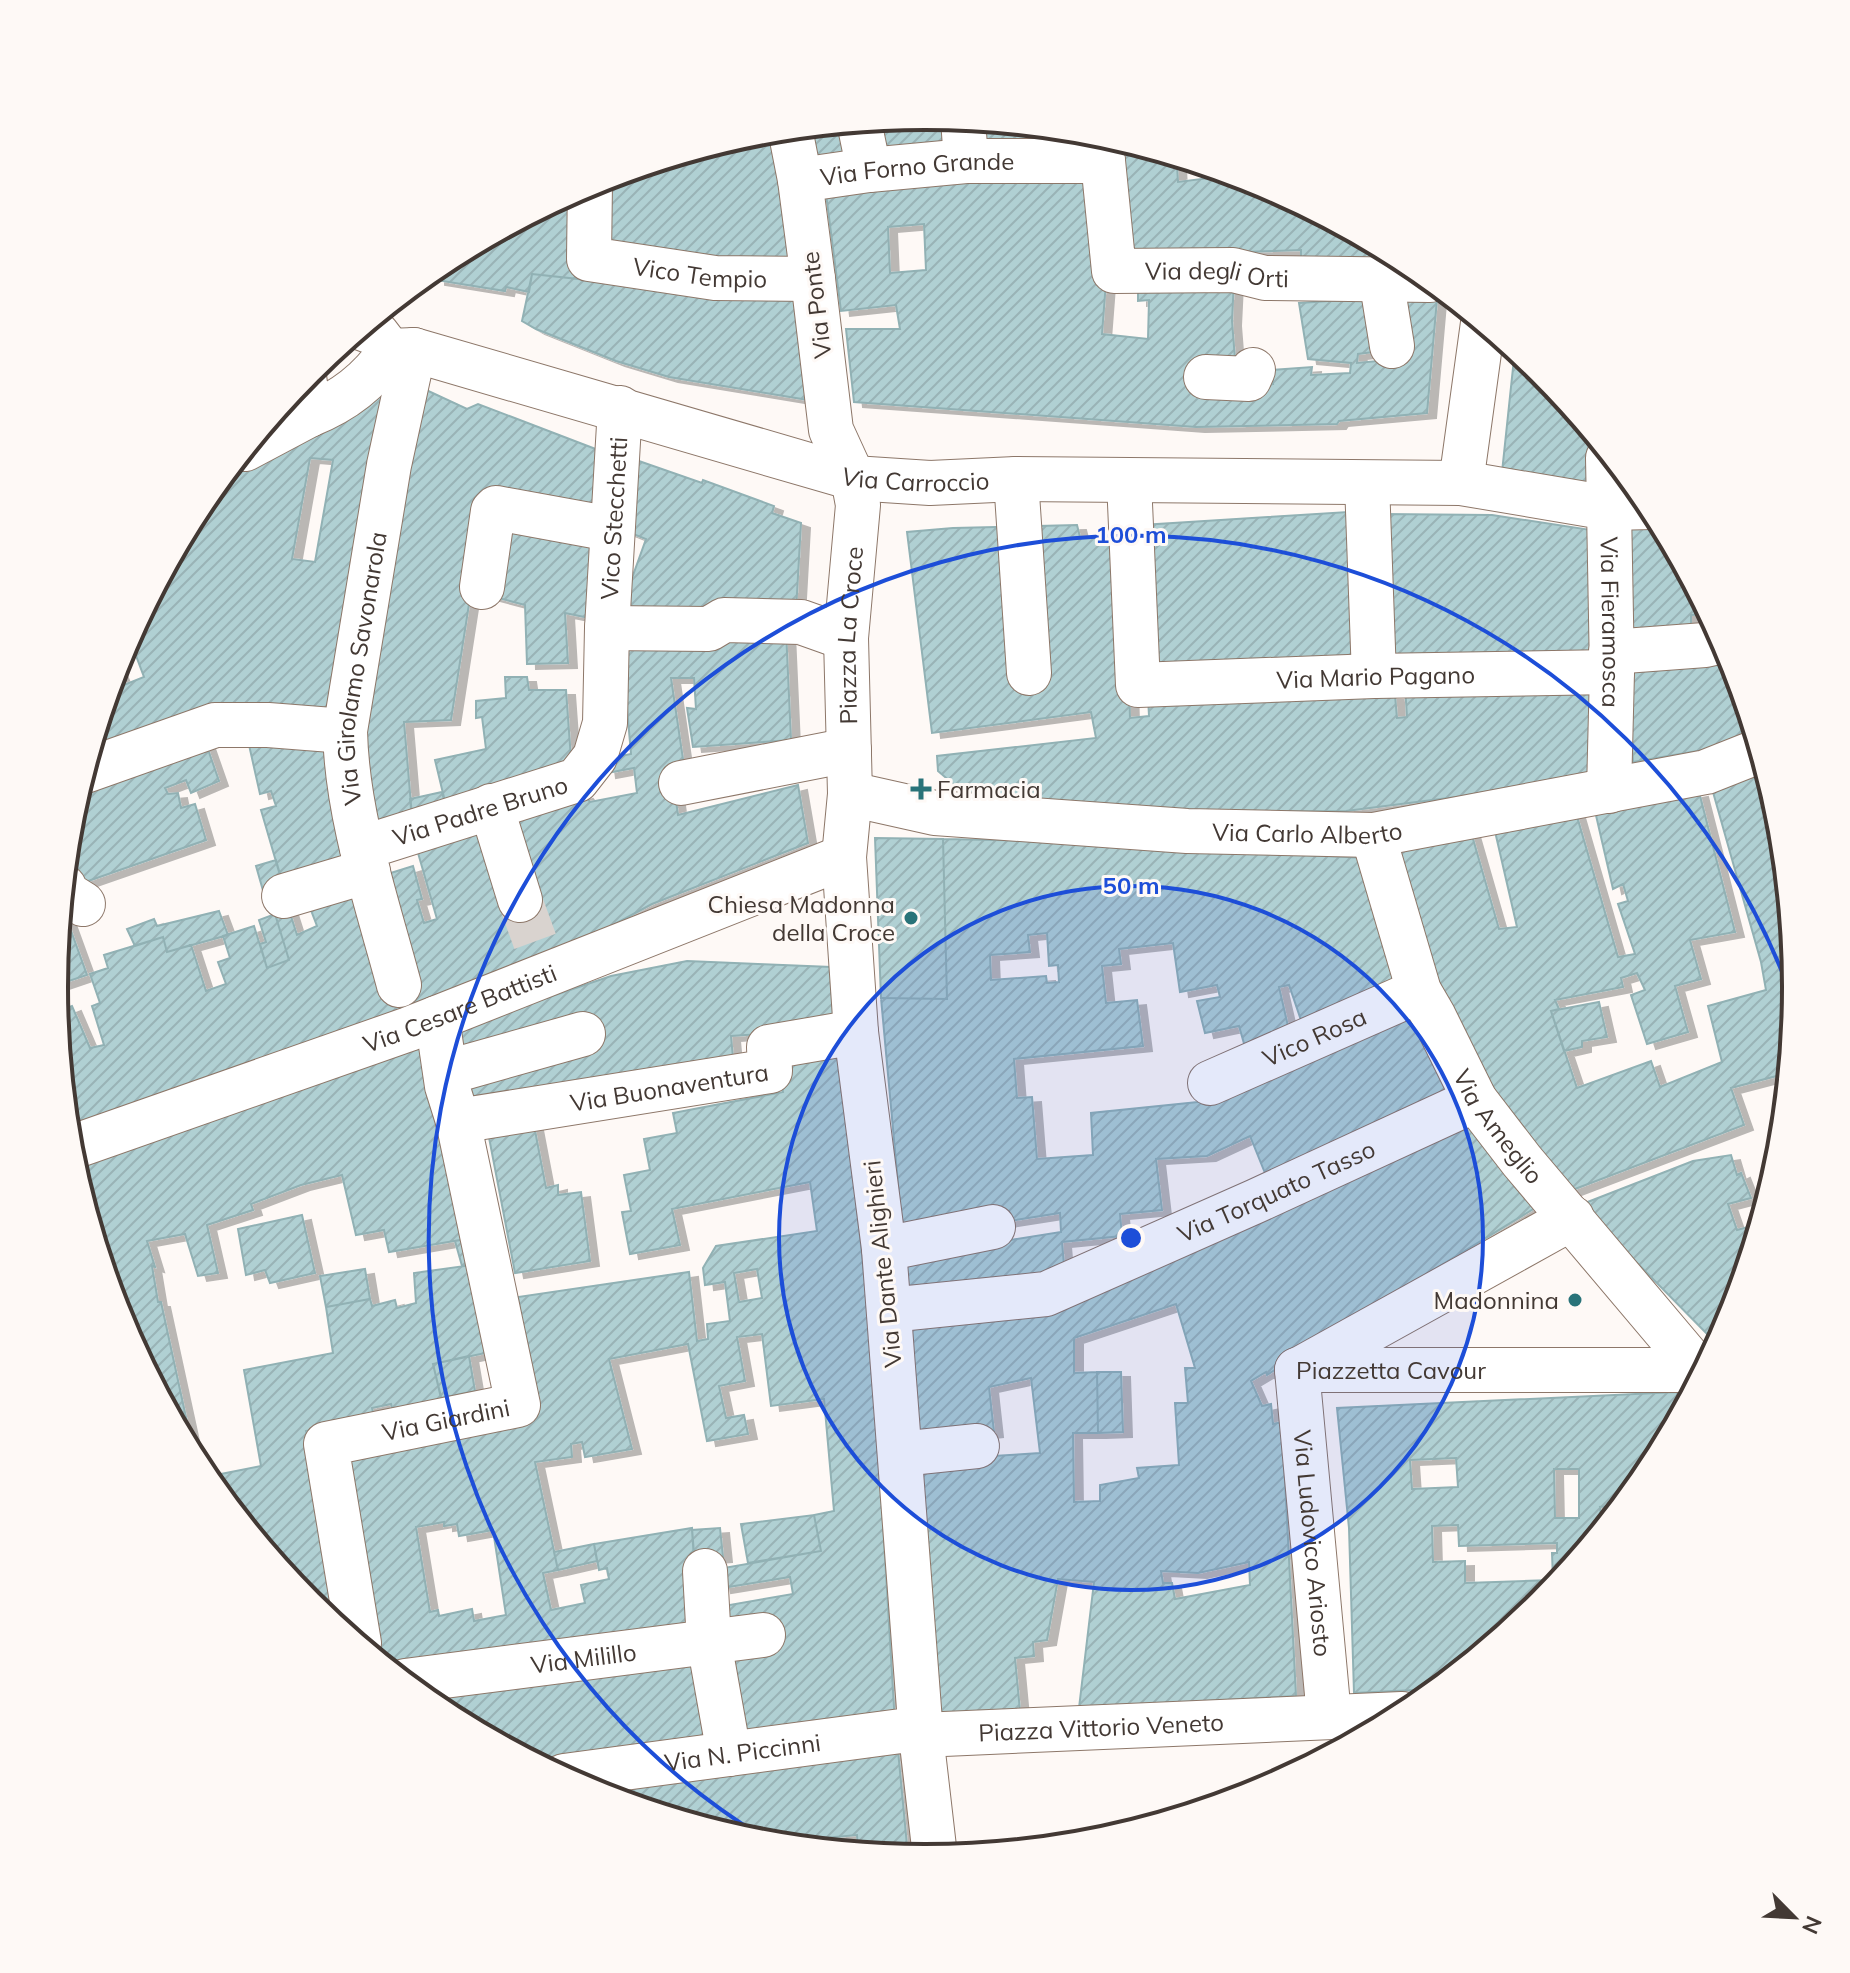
<svg xmlns="http://www.w3.org/2000/svg" width="1850" height="1973" font-family="Mulish,sans-serif">
	<style>
		.building { fill: url(#building-hatch); stroke: #91b1b4; stroke-width: 2; fill-rule: evenodd; filter: url(#shadow) }
		.lines { fill: none; stroke-linecap: round; stroke-linejoin: round }
		.street-tunnel { stroke: #d9d3cf; stroke-width: 44; stroke-dasharray: 44 22; stroke-linecap: butt }
		.street-casing { stroke: #8d7769; stroke-width: 46 }
		.street { stroke: #fff; stroke-width: 44 }
		.ring { fill: none; stroke: #1d4ed8; stroke-width: 4 }
		.poi-dot { fill: #297379; stroke: #fef9f6; stroke-width: 3 }
		.labels { text-anchor: middle; dominant-baseline: central; stroke-width: 6; stroke-linejoin: round; paint-order: stroke }
		.street-label { font-size: 24px; fill: #433934; stroke: #fef9f6 }
		.poi-label { font-size: 24px; fill: #433934; stroke: #fef9f6; text-anchor: end }
		.rim { fill: none; stroke: #433934; stroke-width: 4 }
		.centre { fill: #1d4ed8; stroke: #fef9f6; stroke-width: 4 }
		.ring-label { font-size: 24px; text-anchor: middle; font-weight: bold; fill: #1d4ed8; stroke: #fef9f6; stroke-width: 6; stroke-linejoin: round; paint-order: stroke }
	</style>
	<defs>
		<pattern id="building-hatch" width="6" height="6" patternUnits="userSpaceOnUse" patternTransform="scale(2)"><rect width="6" height="6" fill="#b0d0d3"/><path d="M-1 1l2-2M0 6l6-6M5 7l2-2" fill="none" stroke="#99b3b6"/></pattern>
		<filter id="shadow"><feDropShadow dx="9" dy="5" stdDeviation="0" flood-color="#0004"/></filter>
	</defs>
	<rect width="100%" height="100%" fill="#fef9f6"/>
	<path class="building" d="M925,116L955,118L956,148L873,158L867,121Z
		M974,120L1066,129V135L976,147Z
		M854,123L859,160L815,163L805,127Z
		M774,130L800,269L604,254L600,179L756,132Z
		M1085,132L1110,137L1103,155L1080,154Z
		M1132,143L1192,162V164L1177,165L1178,182L1234,175L1259,182L1410,264L1301,259V250L1120,257L1127,187L1122,145Z
		M1096,170L1107,269L1102,334L1148,339L1149,300L1138,301V280H1234L1232,321L1236,372L1194,381L1273,384L1272,370L1312,367L1311,375L1350,373L1351,363L1308,359L1299,303L1374,298L1382,351L1358,354L1357,363L1399,359L1392,299H1437L1427,413L1339,421L1337,424L1196,427L854,402L846,329H900L896,305L841,311L825,186ZM924,224L926,270L890,273L888,227Z
		M578,189L588,280L532,274L529,292L506,287L505,291L436,280V275L428,273L441,262Z
		M532,274L588,280L798,290L808,400L669,377L616,361L536,329L522,321Z
		M1515,349L1541,371L1600,443L1602,496L1501,482Z
		M395,389L341,714L89,757L116,666L124,685L144,677L129,637L201,502L220,479ZM310,458L333,460L315,562L292,559Z
		M424,389L467,409L478,404L606,453L601,524L485,501L451,720L404,722L413,828L371,839L358,755Z
		M636,460L702,483L703,480L774,506L772,513L801,523L796,611L621,621L617,580L632,578L646,539L618,528Z
		M1348,512L1355,664L1146,672L1142,525Z
		M1382,514L1492,515L1591,530L1593,661L1391,663Z
		M501,516L607,538L599,620L565,613L568,663L527,664L525,605L491,596Z
		M1619,516H1656L1709,614L1691,615V639L1627,641Z
		M1077,525L1080,537L1125,539L1130,718L1149,716L1148,696L1395,695L1397,718L1407,717L1405,686L1594,684L1593,772L1456,797L1346,811L1242,812L972,800L938,771L937,756L1096,738L1091,712L932,733L907,532L953,528Z
		M786,630L791,740L693,747L687,708L696,709L694,678H671L684,766L671,765L678,815L798,785L808,843L652,904L550,959L69,1138L57,1012L72,1006L90,1048L104,1045L92,1006L100,1003L90,974L108,968L104,955L163,937L167,952L191,945L206,991L226,984L218,962L230,958L223,936L254,926L267,968L289,960L275,914L289,910L297,935L317,926L309,905L378,877L413,866L422,899L417,900L424,923L437,919L416,846L584,794L590,802L637,793L634,768L607,773L605,759L631,754L621,638Z
		M1730,654L1754,734L1721,747L1633,762L1627,658Z
		M505,677H527L529,690H566L572,773L447,810L435,760L486,749L482,717L476,718V701L506,698Z
		M204,738L219,781L191,793L186,780L165,788L168,794L178,793L181,808L195,804L206,840L71,887L65,872L71,816L81,781Z
		M325,739L357,864L284,889L261,810L276,806L271,791L260,794L249,745Z
		M1765,770L1779,817L1796,987L1788,1073L1731,1088L1744,1125L1567,1192L1531,1151L1455,1031L1394,847L1471,832L1499,929L1517,927L1494,827L1576,813L1618,957L1635,954L1618,904L1628,901L1623,884L1613,889L1595,811L1699,792L1735,932L1690,940L1701,979L1675,986L1688,1032L1647,1044L1631,995L1645,990L1637,973L1621,978L1623,987L1555,1000L1559,1009L1551,1011L1577,1088L1651,1061L1660,1087L1722,1062L1708,1006L1766,990L1761,962L1711,785Z
		M442,792L449,819L413,828L410,799Z
		M875,838L943,839L947,999L881,998Z
		M943,839L1039,841L1365,858L1403,985L1304,1029L1289,985L1279,987L1290,1035L1247,1054L1239,1026L1205,1033L1197,1001L1220,997L1217,985L1180,992L1173,943L1119,949L1121,964L1102,966L1106,1003L1137,1000L1143,1046L1014,1059L1017,1098L1032,1097L1037,1159L1093,1155L1091,1113L1198,1102L1407,1004L1453,1096L1269,1183L1250,1136L1207,1156L1156,1159L1162,1210L1120,1214L1122,1236L1062,1242L1065,1277L905,1302L902,1257L1061,1232L1060,1213L903,1238L881,998L947,999ZM1047,933L1049,966L1058,965L1059,982L1047,983L1046,976L991,980L990,955L1030,952L1028,935Z
		M276,860L284,889L264,894L256,866Z
		M62,906L87,975L54,986Z
		M219,911L228,935L167,952L163,937L135,946L127,929L154,919L157,926Z
		M275,914L289,960L267,968L260,944L266,942L259,920Z
		M687,961L831,967L873,1357L895,1724L738,1744L718,1607L793,1594L790,1577L722,1588L718,1569L821,1551L814,1515L834,1511L824,1399L771,1406L762,1334L737,1337L745,1381L719,1386L726,1418L744,1415L748,1434L707,1441L688,1344L609,1359L632,1449L585,1457L582,1442L571,1444L572,1457L535,1462L558,1570L543,1573L551,1610L585,1603L581,1585L609,1579L607,1568L599,1570L594,1544L692,1528L700,1632L386,1666L376,1657L349,1461L537,1417L518,1297L689,1272L697,1341L708,1339L707,1324L730,1321L725,1282L705,1285L703,1268L716,1246L817,1231L810,1182L672,1209L680,1245L630,1254L622,1212L631,1211L624,1175L650,1170L644,1139L677,1133L673,1113L783,1092L781,1076L761,1034L731,1036L733,1058L464,1108L449,1031L611,976ZM757,1269L762,1298L739,1302L734,1273ZM444,1522V1526L457,1524L459,1536L493,1530L506,1615L474,1621L472,1609L439,1616L438,1610L430,1612L416,1527Z
		M1599,1002L1607,1037L1582,1041V1047L1564,1051L1551,1011Z
		M428,1039L472,1238L389,1252L384,1230L356,1235L342,1175L301,1185L251,1204L253,1210L207,1225L218,1273L198,1276L185,1234L147,1241L155,1267L152,1266L158,1302H161L195,1459L120,1319L102,1259L81,1164Z
		M1468,1113L1535,1208L1353,1319L1267,1375L1266,1372L1251,1381L1262,1406L1271,1404L1273,1424L1282,1422L1296,1696L1079,1708L1094,1582L1058,1579L1047,1640L1033,1642L1034,1656L1015,1658L1020,1711L933,1717L907,1316L1286,1205ZM1176,1304L1195,1368H1185L1188,1403H1175L1179,1465L1137,1468L1139,1478L1100,1485V1501L1074,1502L1073,1433H1098L1097,1372L1074,1373V1338ZM1031,1378L1040,1453L977,1457V1434L994,1432L989,1387ZM1249,1562L1250,1585L1175,1599L1172,1583H1163L1161,1571L1198,1573Z
		M533,1120L546,1188L558,1185V1195L581,1192L590,1261L515,1273L487,1127Z
		M1731,1155L1737,1175L1741,1173L1751,1198L1728,1204L1737,1230L1759,1224L1730,1320L1717,1344L1580,1205L1693,1161Z
		M302,1215L315,1273L270,1283L265,1270L246,1275L238,1229Z
		M472,1238L479,1264L462,1266L455,1241Z
		M479,1264L495,1351L433,1364L442,1401L393,1412L391,1404L372,1408L374,1416L306,1431L337,1584L344,1631L309,1602L206,1477L261,1466L244,1370L333,1353L326,1307L370,1299L372,1306L395,1300L397,1308L416,1303L414,1273Z
		M365,1269L370,1299L326,1307L320,1276Z
		M469,1356L475,1391L441,1398L433,1364Z
		M1097,1372H1121L1123,1432L1098,1433Z
		M1677,1392L1679,1415L1649,1471L1621,1505L1600,1507L1602,1528L1541,1603L1436,1689L1354,1693L1349,1528L1337,1408ZM1456,1458L1458,1487L1412,1489L1410,1460ZM1554,1469H1579V1518H1555ZM1458,1525L1459,1546L1557,1543V1553H1552L1553,1580L1465,1583V1561L1433,1562L1432,1526Z
		M814,1515L821,1551L748,1563L741,1524Z
		M720,1528L723,1557L694,1559L692,1530Z
		M594,1544L597,1561L558,1570L554,1552Z
		M703,1661L716,1740L542,1765L441,1710L420,1694Z
		M897,1740L908,1856L858,1851L857,1835L813,1839L814,1846L755,1841L591,1791Z"/>
	<g class="lines">
		<path class="street-tunnel" d="M520,900L543,963"/>
		<g class="street-casing">
			<g id="street">
				<path d="M963,119L966,161"/>
				<path d="M859,122L869,170"/>
				<path id="s1" d="M1103,161L1114,271L1233,270L1265,278L1430,280"/>
				<path id="s2" d="M800,180L869,170L966,161H1103"/>
				<path id="s3" d="M590,183L589,259L715,278L813,279"/>
				<path d="M1381,278L1392,346"/>
				<path d="M361,328L377,334L390,351"/>
				<path id="s4" d="M390,351L414,350L853,478L930,483L1016,479L1461,483L1609,508L1612,672L1609,791"/>
				<path d="M304,376L309,415C342,402 370,381 390,351"/>
				<path d="M1206,377L1249,379L1253,370"/>
				<path d="M245,449L309,415"/>
				<path d="M1608,458L1609,508L1652,507"/>
				<path d="M1016,479L1029,673"/>
				<path id="s5" d="M1129,481L1138,685L1374,676L1612,672"/>
				<path d="M1367,483L1374,676"/>
				<path d="M1461,483L1483,323"/>
				<path d="M482,587L493,511L496,508L611,529"/>
				<path id="s6" d="M607,628L620,408"/>
				<path d="M1611,652L1705,645L1723,641"/>
				<path d="M85,771L215,725H268L345,731"/>
				<path d="M681,783L849,750"/>
				<path id="s7" d="M850,794L935,813L1187,831L1373,835L1706,772L1759,751"/>
				<path d="M491,806L520,900"/>
				<path id="s8" d="M1373,835L1419,991L1433,1015L1475,1100L1522,1161L1701,1373"/>
				<path id="s9" d="M362,848L577,780L595,757L605,723L607,628L709,629L724,620L801,622L846,638"/>
				<path d="M64,887L67,894L83,904"/>
				<path d="M284,896L368,871"/>
				<path id="s10" d="M399,985C377,902 347,817 345,731L389,465L414,350"/>
				<path d="M452,1071L583,1034"/>
				<path id="s11" d="M1210,1083L1419,991"/>
				<path id="s12" d="M458,1121L770,1071L769,1047L856,1032"/>
				<path id="s13" d="M70,1148L409,1029L844,857"/>
				<path d="M884,1249L993,1227"/>
				<path id="s14" d="M889,1310L1046,1294L1256,1201L1475,1100"/>
				<path d="M1300,1369L1572,1218"/>
				<path id="s15" d="M1297,1370H1703"/>
				<path id="s16" d="M1297,1370L1329,1716"/>
				<path d="M900,1454L977,1446"/>
				<path d="M705,1571L709,1642L729,1754"/>
				<path id="s17" d="M359,1643L326,1444L518,1405L458,1121L447,1086L437,1018"/>
				<path id="s18" d="M405,1681L763,1635"/>
				<path id="s19" d="M564,1776L901,1731L921,1735L884,1249L856,1032L844,857L850,794L846,638L858,505L853,478L831,430L813,279L800,180L790,129"/>
				<path id="s20" d="M935,1856L921,1735L1402,1714"/>
			</g>
		</g>
		<use href="#street" class="street"/>
	</g>
	<circle cx="1131" cy="1238" r="352" fill="#1d4ed8" fill-opacity=".12"/>
	<g class="ring">
		<circle cx="1131" cy="1238" r="352"/>
		<path d="M769 1841A703 703 0 1 1 1794 1003"/>
	</g>
	<g class="poi-dot">
		<path d="M917 777h8v8h8v8h-8v8h-8v-8h-8v-8h8z"/>
		<circle cx="911" cy="918" r="8"/>
		<circle cx="1575" cy="1300" r="8"/>
	</g>
	<g class="labels">
		<g class="street-label">
			<text stroke="none"><textPath href="#s2" startOffset="118">Via Forno Grande</textPath></text>
			<text stroke="none"><textPath href="#s3" startOffset="188">Vico Tempio</textPath></text>
			<text stroke="none"><textPath href="#s1" startOffset="214">Via degli Orti</textPath></text>
			<text transform="translate(816 305) rotate(-97)">Via Ponte</text>
			<text stroke="none"><textPath href="#s4" startOffset="544">Via Carroccio</textPath></text>
			<text stroke="none"><textPath href="#s6" startOffset="110">Vico Stecchetti</textPath></text>
			<text stroke="none"><textPath href="#s4" startOffset="1354">Via Fieramosca</textPath></text>
			<text stroke="none"><textPath href="#s19" startOffset="1464">Piazza La Croce</textPath></text>
			<text stroke="none"><textPath href="#s10" startOffset="324">Via Girolamo Savonarola</textPath></text>
			<text stroke="none"><textPath href="#s5" startOffset="442">Via Mario Pagano</textPath></text>
			<text stroke="none"><textPath href="#s9" startOffset="124">Via Padre Bruno</textPath></text>
			<text stroke="none"><textPath href="#s7" startOffset="460">Via Carlo Alberto</textPath></text>
			<text stroke="none"><textPath href="#s13" startOffset="414">Via Cesare Battisti</textPath></text>
			<text stroke="none"><textPath href="#s11" startOffset="114">Vico Rosa</textPath></text>
			<text stroke="none"><textPath href="#s12" startOffset="214">Via Buonaventura</textPath></text>
			<text stroke="none"><textPath href="#s8" startOffset="320">Via Ameglio</textPath></text>
			<text stroke="none"><textPath href="#s14" startOffset="410">Via Torquato Tasso</textPath></text>
			<text transform="translate(882 1264) rotate(-96)">Via Dante Alighieri</text>
			<text stroke="none"><textPath href="#s15" startOffset="94">Piazzetta Cavour</textPath></text>
			<text stroke="none"><textPath href="#s17" startOffset="324">Via Giardini</textPath></text>
			<text stroke="none"><textPath href="#s16" startOffset="174">Via Ludovico Ariosto</textPath></text>
			<text stroke="none"><textPath href="#s18" startOffset="180">Via Milillo</textPath></text>
			<text stroke="none"><textPath href="#s20" startOffset="302">Piazza Vittorio Veneto</textPath></text>
			<text stroke="none"><textPath href="#s19" startOffset="180">Via N. Piccinni</textPath></text>
		</g>
		<g class="poi-label">
			<text x="937" y="789" text-anchor="start">Farmacia</text>
			<text x="895" y="904">Chiesa Madonna<tspan x="895" dy="28">della Croce</tspan></text>
			<text x="1559" y="1300">Madonnina</text>
		</g>
	</g>
	<path d="M0 0H1850V1973H0ZM68 987a857 857 0 1 1 1714 0a857 857 0 1 1-1714 0Z" fill="#fef9f6" fill-rule="evenodd"/>
	<path class="rim" d="M68 987a857 857 0 1 1 1714 0a857 857 0 1 1-1714 0Z"/>
	<circle cx="1131" cy="1238" r="12" class="centre"/>
	<g class="ring-label">
		<text x="1131" y="543">100 m</text>
		<text x="1131" y="894">50 m</text>
	</g>
	<g transform="translate(1794 1917) rotate(114)" stroke="#fef9f6" stroke-width="6" paint-order="stroke">
	<path d="M0-6L14 30L0 20L-14 30Z" fill="#433934"/>
	<text y="-12" font-size="22" font-weight="bold" text-anchor="middle" fill="#433934">N</text>
	</g>
</svg>
